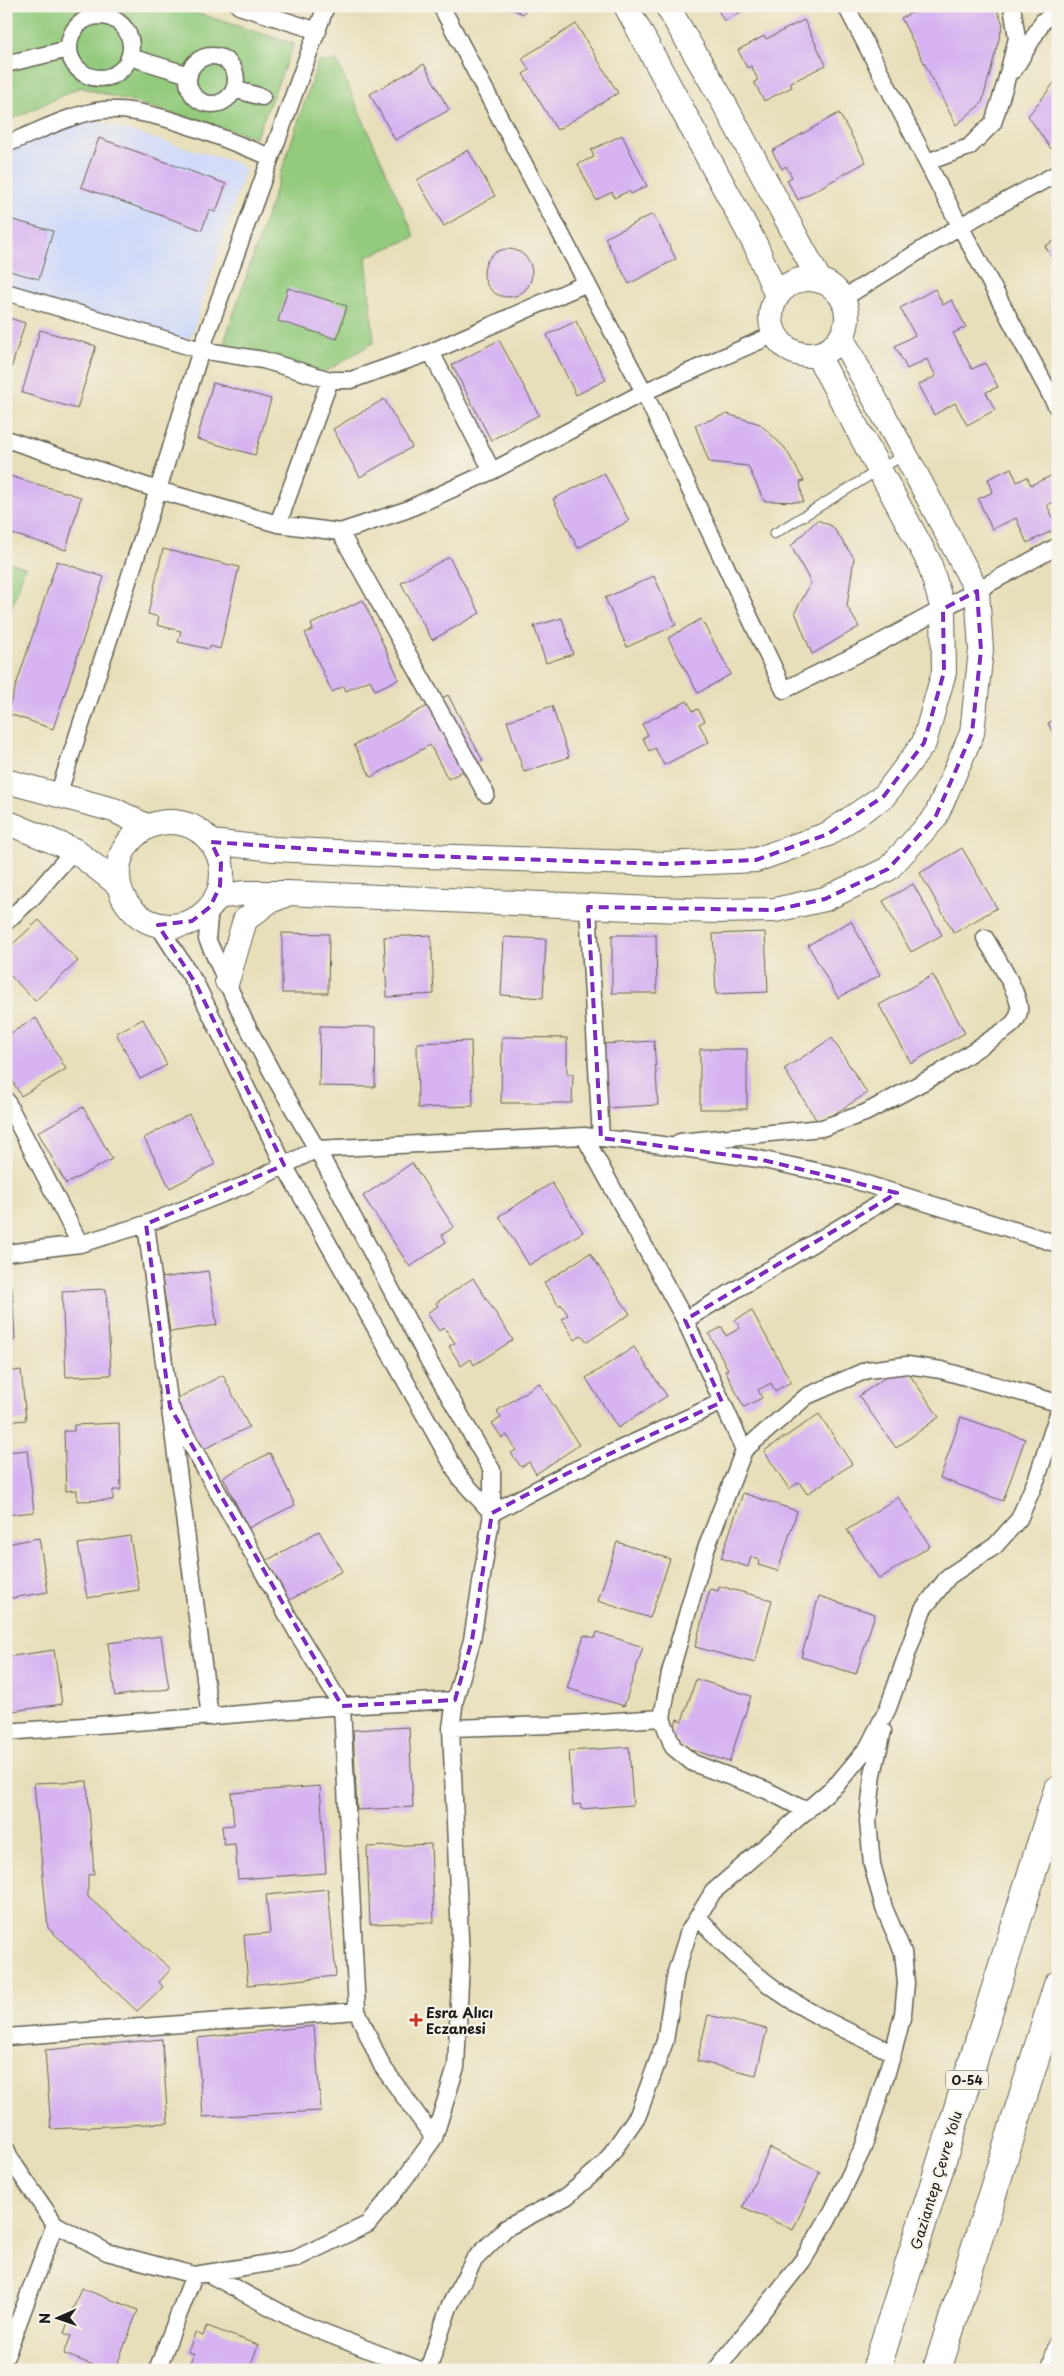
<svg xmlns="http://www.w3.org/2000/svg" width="1064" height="2376" font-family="'Playpen Sans',sans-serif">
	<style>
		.built { fill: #d0daf9 }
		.green { fill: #93cb7d; stroke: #58744c }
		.building { fill: #d7b3f1 }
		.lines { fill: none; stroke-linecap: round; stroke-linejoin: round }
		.lane-casing { stroke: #636053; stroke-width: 11 }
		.street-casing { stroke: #636053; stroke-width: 19 }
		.secondary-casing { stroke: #636053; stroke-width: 26 }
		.highway-casing { stroke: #636053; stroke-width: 30 }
		.lane { stroke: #fff; stroke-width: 9 }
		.street { stroke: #fff; stroke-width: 16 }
		.secondary { stroke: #fff; stroke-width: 24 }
		.highway { stroke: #fff; stroke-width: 28 }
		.marked { fill: none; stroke: #7b2cbf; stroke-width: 4; stroke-dasharray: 10 6; stroke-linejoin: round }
		.poi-dot { fill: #c8321e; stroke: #f7f3e8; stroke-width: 2 }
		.labels { text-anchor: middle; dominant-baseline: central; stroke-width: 4.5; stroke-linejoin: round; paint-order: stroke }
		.shield { fill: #f7f3e8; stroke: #5e5c59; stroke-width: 1 }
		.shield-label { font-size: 12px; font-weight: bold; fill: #1c1c1c }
		.poi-label { font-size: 14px; font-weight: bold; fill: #1c1c1c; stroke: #f7f3e8; text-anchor: start }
		.street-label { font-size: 14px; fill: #1c1c1c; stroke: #f7f3e8 }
	</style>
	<rect width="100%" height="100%" fill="#f7f3e8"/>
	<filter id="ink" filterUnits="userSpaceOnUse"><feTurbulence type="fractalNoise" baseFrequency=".02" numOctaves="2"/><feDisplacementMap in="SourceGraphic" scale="10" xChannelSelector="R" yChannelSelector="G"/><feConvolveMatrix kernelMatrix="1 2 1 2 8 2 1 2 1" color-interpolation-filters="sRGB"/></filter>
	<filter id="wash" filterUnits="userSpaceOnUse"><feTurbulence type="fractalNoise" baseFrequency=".0096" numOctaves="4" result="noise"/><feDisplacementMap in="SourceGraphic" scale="20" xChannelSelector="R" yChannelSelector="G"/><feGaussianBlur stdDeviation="1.12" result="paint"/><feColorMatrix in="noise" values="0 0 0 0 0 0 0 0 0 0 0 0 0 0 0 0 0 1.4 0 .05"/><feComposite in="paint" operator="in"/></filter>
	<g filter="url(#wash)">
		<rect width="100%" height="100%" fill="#e7dfb9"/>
		<path class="built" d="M82,117L238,163L245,170L191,337L178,340L6,289V150Z"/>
		<path class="green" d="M6,6H175L294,44L256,137L80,87L6,122Z
			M337,61L415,237L366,257L374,342L317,377L221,352L318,62Z
			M6,561L25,567L6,625Z"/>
		<g id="blocks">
			<path class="building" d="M506,6H528L523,14Z
				M716,6H752L724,21Z
				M926,6H995L1003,24L982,103L956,125L901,18Z
				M804,20L826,65L790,83L792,87L764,101L754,82L758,80L751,66L747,68L738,50L764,36L766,39Z
				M576,24L618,93L557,130L523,74L529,70L522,58Z
				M424,64L449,110L395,140L370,94Z
				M1058,78V144L1051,149L1028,116Z
				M839,113L866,162L798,200L787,180L792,177L786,166L782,169L772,151Z
				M622,135L647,186L631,194L629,191L614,198L612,192L596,200L578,164L594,157L591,150Z
				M99,138L226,184L216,212L209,210L202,230L81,187Z
				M468,150L495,196L444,226L417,180Z
				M653,214L676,259L629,284L605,238Z
				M6,218L53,231L39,279L6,270Z
				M1058,239V268L1045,246Z
				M484 273a24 24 0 1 1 48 0a24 24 0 1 1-48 0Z
				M288,288L347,306L337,339L278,321Z
				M935,289L943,305L952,300L966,327L953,333L972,369L985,363L998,387L986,392L995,410L967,425L955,403L934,415L918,385L936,376L927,359L907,369L895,346L915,335L900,308Z
				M6,317L25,323L7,382H6Z
				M576,321L606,380L576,395L547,335Z
				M40,330L96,346L77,409L22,393Z
				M499,340L539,415L491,440L452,365Z
				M213,383L271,399L255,455L197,439Z
				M384,399L412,447L360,477L333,429Z
				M727,414L760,424L785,448L804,481L800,482L803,502L764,501L748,466L709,462L695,425Z
				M1011,468L1017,482L1027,477L1031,485L1053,475L1058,486V500L1047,505L1058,528L1027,543L1016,518L992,529L978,499L993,492L988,479Z
				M604,473L629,521L578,548L553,499Z
				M6,475L81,497L66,550L6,532Z
				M817,520L832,526L854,558L847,606L859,627L812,654L795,612L811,583L791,546Z
				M163,549L239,567L220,649L210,646L209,649L178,642L181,631L157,625L159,617L148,614Z
				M449,557L480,613L432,640L401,583Z
				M57,561L104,577L53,729L7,713Z
				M654,576L676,625L627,647L605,598Z
				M363,600L399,679L375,690L370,680L346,691L344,686L332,692L305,633L313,630L311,624Z
				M562,618L573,654L546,663L534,626Z
				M701,619L731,674L698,693L668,638Z
				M448,695L483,761L448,779L430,745L371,777L354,745Z
				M687,701L693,711L698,709L705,721L699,724L709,742L664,765L655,748L649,751L643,738L648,735L642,724Z
				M552,706L569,757L524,772L507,721Z
				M1058,718V744L1048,723Z
				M962,848L997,908L954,933L920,873Z
				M913,884L942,935L911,952L883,901Z
				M39,920L78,961L35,1001L6,971V950Z
				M851,921L880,975L838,998L808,945Z
				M765,932L768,992L716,994L713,934Z
				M282,933L329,934L328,993H282Z
				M431,935L434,994L387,997L384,937Z
				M612,935H656L657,993H612Z
				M504,937L546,939L543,998L501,995Z
				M933,975L965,1033L911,1063L879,1005Z
				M36,1018L66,1069L21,1096L6,1070V1036Z
				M143,1019L167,1065L140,1079L116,1033Z
				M320,1026L376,1027L375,1087L319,1086Z
				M502,1037L567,1038V1074H573L572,1103H501Z
				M832,1038L867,1093L819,1124L784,1069Z
				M471,1041L473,1106L418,1108L417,1043Z
				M654,1041L658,1105L605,1108L601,1044Z
				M700,1049H747V1109H700Z
				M83,1107L112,1159L66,1184L38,1132Z
				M189,1114L215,1164L170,1188L144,1138Z
				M412,1163L454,1227L442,1235L446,1242L410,1267L363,1196Z
				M552,1183L583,1232L529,1265L499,1216Z
				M590,1253L630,1314L587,1342L582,1335L575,1340L562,1319L568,1315L561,1304L559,1306L544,1283Z
				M208,1271L217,1325L170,1332L162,1278Z
				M473,1278L513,1340L474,1365L471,1359L461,1366L449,1346L455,1343L444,1327L439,1331L427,1313L438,1306L436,1303Z
				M6,1287H12L15,1340L6,1341Z
				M106,1289L111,1375L66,1377L62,1291Z
				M752,1311L791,1382L775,1391L771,1383L758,1390L762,1398L744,1407L725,1371L728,1369L709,1334L722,1327L726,1336L740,1328L735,1320Z
				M634,1347L667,1396L618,1428L586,1378Z
				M903,1365L939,1417L896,1448L859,1396Z
				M21,1370L26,1420L6,1422V1372Z
				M223,1375L249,1427L202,1450L176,1399Z
				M539,1383L579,1445L536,1474L529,1462L521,1467L511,1453L516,1450L507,1435L502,1438L492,1423L501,1418L497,1411Z
				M819,1414L852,1464L807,1494L799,1482L789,1489L764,1451Z
				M961,1417L1025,1439L1003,1501L940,1478Z
				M119,1423L121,1490H113V1500L77,1501V1490L66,1491L64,1431H74V1425Z
				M27,1450L34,1512L6,1515V1452Z
				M270,1453L295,1505L248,1528L223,1477Z
				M743,1493L797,1511L778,1571L758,1565L759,1560L751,1557L748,1567L721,1558Z
				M898,1497L930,1546L879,1579L847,1530Z
				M319,1531L342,1571L288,1601L266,1561Z
				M130,1536L139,1590L87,1598L78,1544Z
				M39,1538L48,1592L6,1599V1544Z
				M617,1542L670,1559L650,1618L598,1601Z
				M719,1586L772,1600L755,1663L695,1647L710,1589L718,1591Z
				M819,1596L875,1614L856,1674L801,1657Z
				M597,1632L643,1647L624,1706L567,1688L584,1635L595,1638Z
				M161,1636L169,1689L115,1696L108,1643Z
				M54,1650L62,1704L6,1712V1657Z
				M696,1679L751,1696L729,1762L678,1745L680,1740L671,1737L677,1719L682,1721Z
				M409,1727L413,1807L357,1810L353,1730Z
				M629,1747L633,1805L581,1809L580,1804L573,1805L569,1751Z
				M87,1781L94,1874L88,1875V1897L171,1969L159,1982L163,1987L137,2011L48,1928L34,1783Z
				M320,1786L326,1873L238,1879L235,1844L224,1845L222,1826L234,1825L231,1793Z
				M431,1844L434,1922L370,1924L367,1847Z
				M328,1889L336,1976L248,1985L244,1935L270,1933L266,1895Z
				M708,2015L767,2029L756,2075L697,2061Z
				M314,2026L321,2111L203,2117L197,2038Z
				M162,2039L168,2123L51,2129L45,2050Z
				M770,2148L820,2172L793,2230L743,2207Z
				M81,2288L138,2310L115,2370H106L64,2354L71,2336L64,2333Z
				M207,2326L258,2345L249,2370H195L197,2365L191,2363L194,2354L188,2352L195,2333L203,2336Z"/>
		</g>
	</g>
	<g filter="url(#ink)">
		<use href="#blocks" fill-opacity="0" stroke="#636053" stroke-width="1"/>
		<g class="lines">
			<g class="lane-casing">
				<path id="lane" d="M774,534L905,454
					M1046,2370L1058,2327"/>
			</g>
			<g class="street-casing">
				<path id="street" d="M239,6L318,31
					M441,6L644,392L784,690L872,647L1058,546
					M846,6L960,226L1058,409
					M69 47a31 31 0 1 1 62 0a31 31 0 1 1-62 0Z
					M188 80a24 24 0 1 1 48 0a24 24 0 1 1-48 0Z
					M130,57L189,75
					M6,64L69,49
					M1014,70L1043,21L1058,12
					M234,89L262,97
					M6,144C36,133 64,117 96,111C145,102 224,140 271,157
					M927,162L969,147L993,123L1005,85L1017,38L1012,6
					M6,292L201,350L263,360L330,380H351L431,352L587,283
					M842,299L960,226L1058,173
					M431,352L492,471
					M6,439L158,490L278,524L340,532L406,510L492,471L644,392L775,334
					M278,524L330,380
					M340,532L486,794
					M58,795L158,490L201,350L326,6
					M588,907L601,1138
					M6,922L33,897L74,850
					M158,925L196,984L284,1165L460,1478L492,1513
					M6,1100L80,1244
					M584,1136L685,1320L744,1450
					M680,1142L822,1128L865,1113L940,1073L1005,1030C1012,1025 1017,1021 1019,1012C1022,996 994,954 985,938
					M146,1224L210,1717
					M6,1253L80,1244L146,1224L245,1185L317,1149L584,1136L655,1144L759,1159L844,1177L1058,1244
					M685,1320L897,1193
					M170,1407L298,1634L342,1706L357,2011L382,2066L434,2138
					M492,1513L566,1474L722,1402
					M451,1728L553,1725L662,1718
					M6,1732L342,1706L455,1700
					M807,1811L766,1790L693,1763L673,1747L662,1718L670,1673L706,1549L744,1450L807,1396L867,1370L907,1365L941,1370L1058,1403
					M698,1917C723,1944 748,1970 779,1992C814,2017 855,2034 893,2053
					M6,2037L357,2011
					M6,2149L11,2160L55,2224L107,2252L194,2275L295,2259L368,2224L400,2185L434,2138L456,2067L461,1961L451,1728L455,1700L472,1640L492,1513V1470L430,1363L317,1149L275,1078L244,1020L207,939L210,907
					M207,2273L300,2323L420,2370
					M6,2356L55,2224
					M157,2370L194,2275
					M428,2370L449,2307L474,2260L506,2228L566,2197L604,2164L638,2115L665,2041L676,1972L689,1931L713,1892L838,1783L868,1747L888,1708L923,1609L949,1576L995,1546L1019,1519L1037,1478L1058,1414
					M716,2370L803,2260L832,2212L863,2148L893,2053L903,2014L906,1983L903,1952L884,1908L872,1864L868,1821L873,1774L883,1731"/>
			</g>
			<g class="secondary-casing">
				<path id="secondary" d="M626,6L756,246L777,296
					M667,6L720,96L820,281
					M771 317a38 38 0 1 1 76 0a38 38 0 1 1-76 0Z
					M6,781L114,810L148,827
					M6,822L74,850L119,885
					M118 874a52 52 0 1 1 104 0a52 52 0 1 1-104 0Z
					M211,842L274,849L397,855L664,864L756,860L828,834L884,796L924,743L944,672L943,609L929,562L817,354
					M216,897L245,893H287L654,909L718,911L775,910L825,899L888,869L935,818L972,733L981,650L977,591L917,476L841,337
					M227,981L245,920L268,902L285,895"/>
			</g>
			<g class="highway-casing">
				<path id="highway" d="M876,2370L1058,1790
					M937,2370L1058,1985"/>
			</g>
			<use href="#lane" class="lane"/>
			<use href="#street" class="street"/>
			<use href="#secondary" class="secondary"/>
			<use href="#highway" class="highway"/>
		</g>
	</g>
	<path class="marked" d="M977,591L981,650L972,733L935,818L888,869L825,899L775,910L588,907L601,1138L759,1159L897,1193L685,1320L722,1402L566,1474L492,1513L472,1640L455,1700L342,1706L170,1407L146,1224L284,1165L196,984L158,925L192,921L210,907L220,886L221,863L211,842L397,855L664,864L756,860L828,834L884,796L924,743L944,672L943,609Z"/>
	<path class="poi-dot" d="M413.5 2012.5h5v5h5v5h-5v5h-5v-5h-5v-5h5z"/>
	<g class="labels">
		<rect class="shield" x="946" y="2070.5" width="42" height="19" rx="4"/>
		<g class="shield-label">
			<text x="967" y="2080">O-54</text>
		</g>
		<g class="poi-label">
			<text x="426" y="2012">Esra Alıcı<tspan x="426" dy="16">Eczanesi</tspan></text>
		</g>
		<g class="street-label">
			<text transform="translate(936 2180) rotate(-73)">Gaziantep Çevre Yolu</text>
		</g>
	</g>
	<rect width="1064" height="2376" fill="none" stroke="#f7f3e8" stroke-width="25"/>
	<g transform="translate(58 2318) rotate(268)" stroke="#f7f3e8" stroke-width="4" paint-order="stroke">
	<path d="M0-4L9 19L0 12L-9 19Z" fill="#1c1c1c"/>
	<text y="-8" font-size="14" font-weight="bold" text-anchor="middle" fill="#1c1c1c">N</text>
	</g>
</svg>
